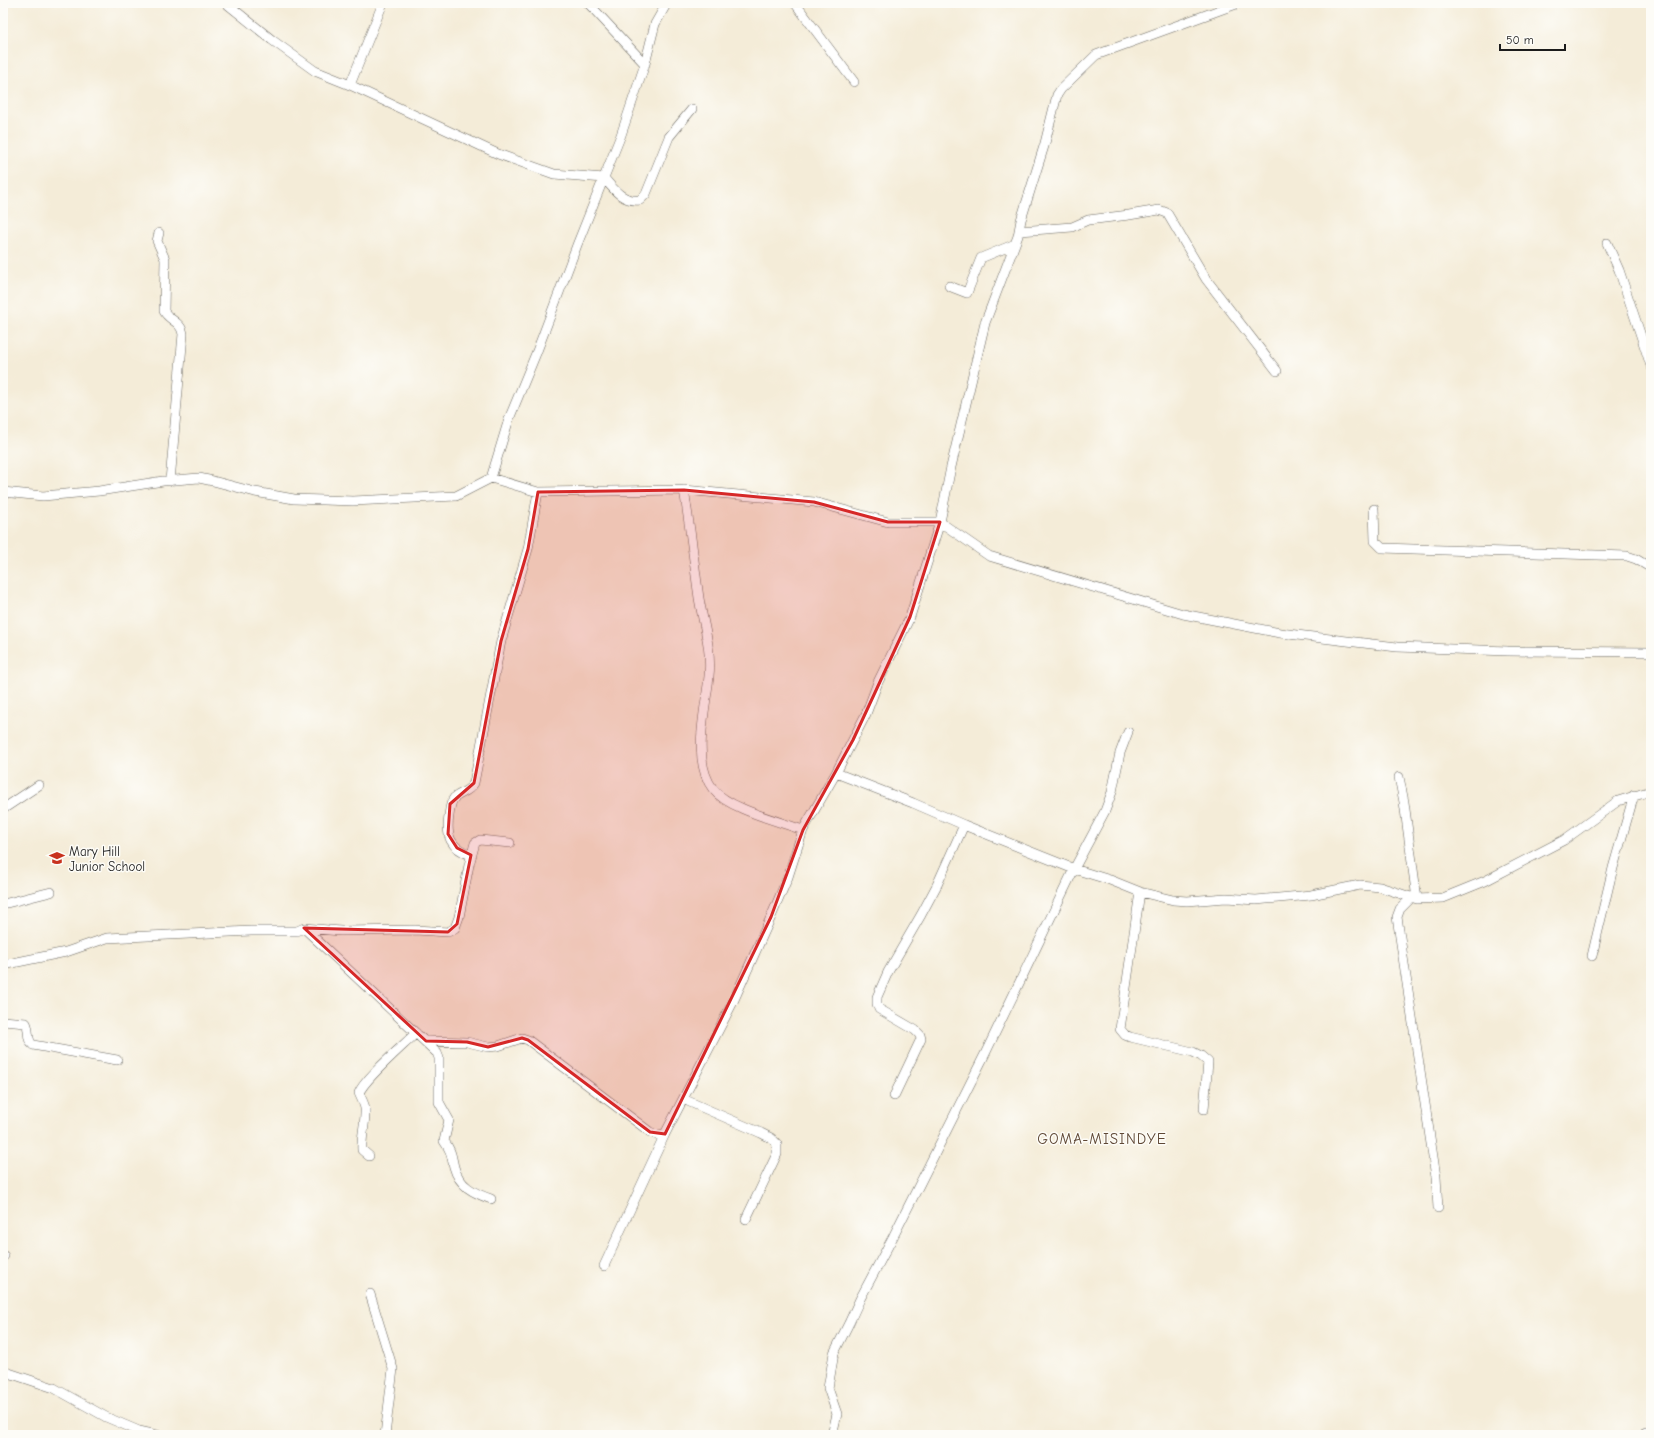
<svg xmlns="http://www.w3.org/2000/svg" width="1654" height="1438" font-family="'Comic Neue',sans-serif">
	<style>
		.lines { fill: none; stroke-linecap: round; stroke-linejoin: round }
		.street-casing { stroke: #68655e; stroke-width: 10 }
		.street { stroke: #fff; stroke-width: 9 }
		.marked { fill: #d62828; fill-opacity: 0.2; stroke: #d62828; stroke-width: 3; stroke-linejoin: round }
		.labels { text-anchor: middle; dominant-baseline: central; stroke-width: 3; stroke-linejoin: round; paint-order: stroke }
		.poi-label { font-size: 13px; fill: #1c1c1c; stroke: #fdfcf7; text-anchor: start }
		.quarter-label { font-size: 15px; letter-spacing: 1px; fill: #5f4835; stroke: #fdfcf7 }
	</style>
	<rect width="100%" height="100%" fill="#fdfcf7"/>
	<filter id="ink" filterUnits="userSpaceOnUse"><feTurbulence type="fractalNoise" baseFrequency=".025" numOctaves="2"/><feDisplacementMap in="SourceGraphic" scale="8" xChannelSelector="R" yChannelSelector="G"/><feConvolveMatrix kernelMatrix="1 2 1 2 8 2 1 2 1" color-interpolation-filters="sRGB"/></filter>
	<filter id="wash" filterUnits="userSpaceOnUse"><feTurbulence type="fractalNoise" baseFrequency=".012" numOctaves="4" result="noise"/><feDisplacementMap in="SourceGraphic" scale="16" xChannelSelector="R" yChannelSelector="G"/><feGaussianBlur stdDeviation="0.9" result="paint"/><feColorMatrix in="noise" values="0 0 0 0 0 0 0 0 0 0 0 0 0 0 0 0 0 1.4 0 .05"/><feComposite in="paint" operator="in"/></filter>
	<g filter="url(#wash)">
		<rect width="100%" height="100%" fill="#f4ecd8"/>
	</g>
	<g filter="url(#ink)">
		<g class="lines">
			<g class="street-casing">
				<path id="street" d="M226,3L272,40L315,71L350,85L498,154L554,174L604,178C614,190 623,202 640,200L646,194L669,137L692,109
					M588,3L645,64
					M795,3L854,82
					M1239,3L1096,55L1061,89L1057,95L1045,143L1021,220L1018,236L985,323L951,467L940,522L910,617L878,682L866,714L836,773L913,803L964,825L1074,869L1110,880L1140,892L1173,900L1187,901L1226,898L1256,900L1311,895L1360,885L1380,887L1417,899L1443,898L1485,881L1564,840L1618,801L1651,791
					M350,85L383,3
					M1020,231L1072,227L1088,220L1129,215L1159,210L1167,213L1206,279L1277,371
					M159,233L157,241L165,259L164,311C169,321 181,321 183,334L170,481
					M1607,243L1619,270L1651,366
					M949,286L967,293L981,258L1015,244
					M491,478L509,419L537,351L577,245L621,135L645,64L655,24L667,3
					M684,490C690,526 694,562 699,598C703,623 712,650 709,676C706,709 691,760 713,789C728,809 779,821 803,830
					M3,492L43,496L99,491L163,481L199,478L213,481L255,492L294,499L353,501L456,496L491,478L538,492L684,490L814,502L888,522H940L989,556L1183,614L1280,633L1397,647L1508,651L1651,652
					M1374,509L1375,541L1382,548L1627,556L1636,559L1651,568
					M1399,777L1404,802L1417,899
					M3,809L39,785
					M471,855C450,848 446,836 449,816C450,809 450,803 454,798C461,792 469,792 474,783L501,641L528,549L538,492
					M1140,892L1120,1029L1125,1035L1130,1037L1193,1052L1201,1056L1208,1062L1204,1109
					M1411,898L1400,909L1397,917L1436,1177L1438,1208
					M3,904L51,892
					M304,928L437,1053L439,1058V1102L449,1120L444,1141C452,1152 451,1155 454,1167C459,1186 474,1193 491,1199
					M1592,956L1613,868L1634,795
					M3,965L66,952L107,938L251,931H297L304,928L341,931L415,930L448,932L455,928L459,917L469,865L475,843L480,840L510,843
					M3,1021L26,1023C30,1030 26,1040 33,1045L117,1060
					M426,1041L467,1042L488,1047L498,1046L522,1038L528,1040L650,1132L657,1135L665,1134
					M894,1096L921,1039L920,1035L915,1030L879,1009L877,1004V997L888,972L921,915L937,885L964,825
					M683,1099L761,1133L771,1138L777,1144V1154L746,1219
					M369,1156L362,1150C361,1136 366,1122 365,1108C364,1103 361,1098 359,1093C364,1079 404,1045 416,1033
					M3,1255L4,1256
					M604,1266L665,1134L733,1002L771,917L788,877L803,830L836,773
					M370,1294L393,1369L385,1435
					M3,1371L54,1388L106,1417L139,1431L157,1435
					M1646,1432L1651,1433
					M832,1435L837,1414L828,1388L834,1353L849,1323L860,1299L893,1237L985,1054L1074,869L1105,811L1112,792L1120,753L1128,732"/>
			</g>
			<use href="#street" class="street"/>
		</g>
	</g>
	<path class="marked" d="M684,490L814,502L888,522H940L910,617L853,740L803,830L771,917L665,1134L650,1132L528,1040L522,1038L488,1047L467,1042L426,1041L304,928L448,932L457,924L471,855L457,848L448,834L450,804L474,783L501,641L528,549L538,492Z"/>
	<defs>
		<g id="school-bare" transform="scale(1.2)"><path d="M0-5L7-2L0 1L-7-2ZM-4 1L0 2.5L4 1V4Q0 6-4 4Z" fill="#c8321e" stroke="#fdfcf7" stroke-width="2.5" paint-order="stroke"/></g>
	</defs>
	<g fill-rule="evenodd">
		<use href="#school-bare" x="57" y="858"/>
	</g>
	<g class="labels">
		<g class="poi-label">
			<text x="69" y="851">Mary Hill<tspan x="69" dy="15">Junior School</tspan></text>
		</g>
		<g class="quarter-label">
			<text x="1102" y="1139">GOMA-MISINDYE</text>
		</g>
	</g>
	<rect width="1654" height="1438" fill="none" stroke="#fdfcf7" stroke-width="16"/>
	<path d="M1500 44v6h65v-6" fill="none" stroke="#1c1c1c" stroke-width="2"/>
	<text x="1506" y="44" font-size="12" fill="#1c1c1c" stroke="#fdfcf7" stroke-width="3" paint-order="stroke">50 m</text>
</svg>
